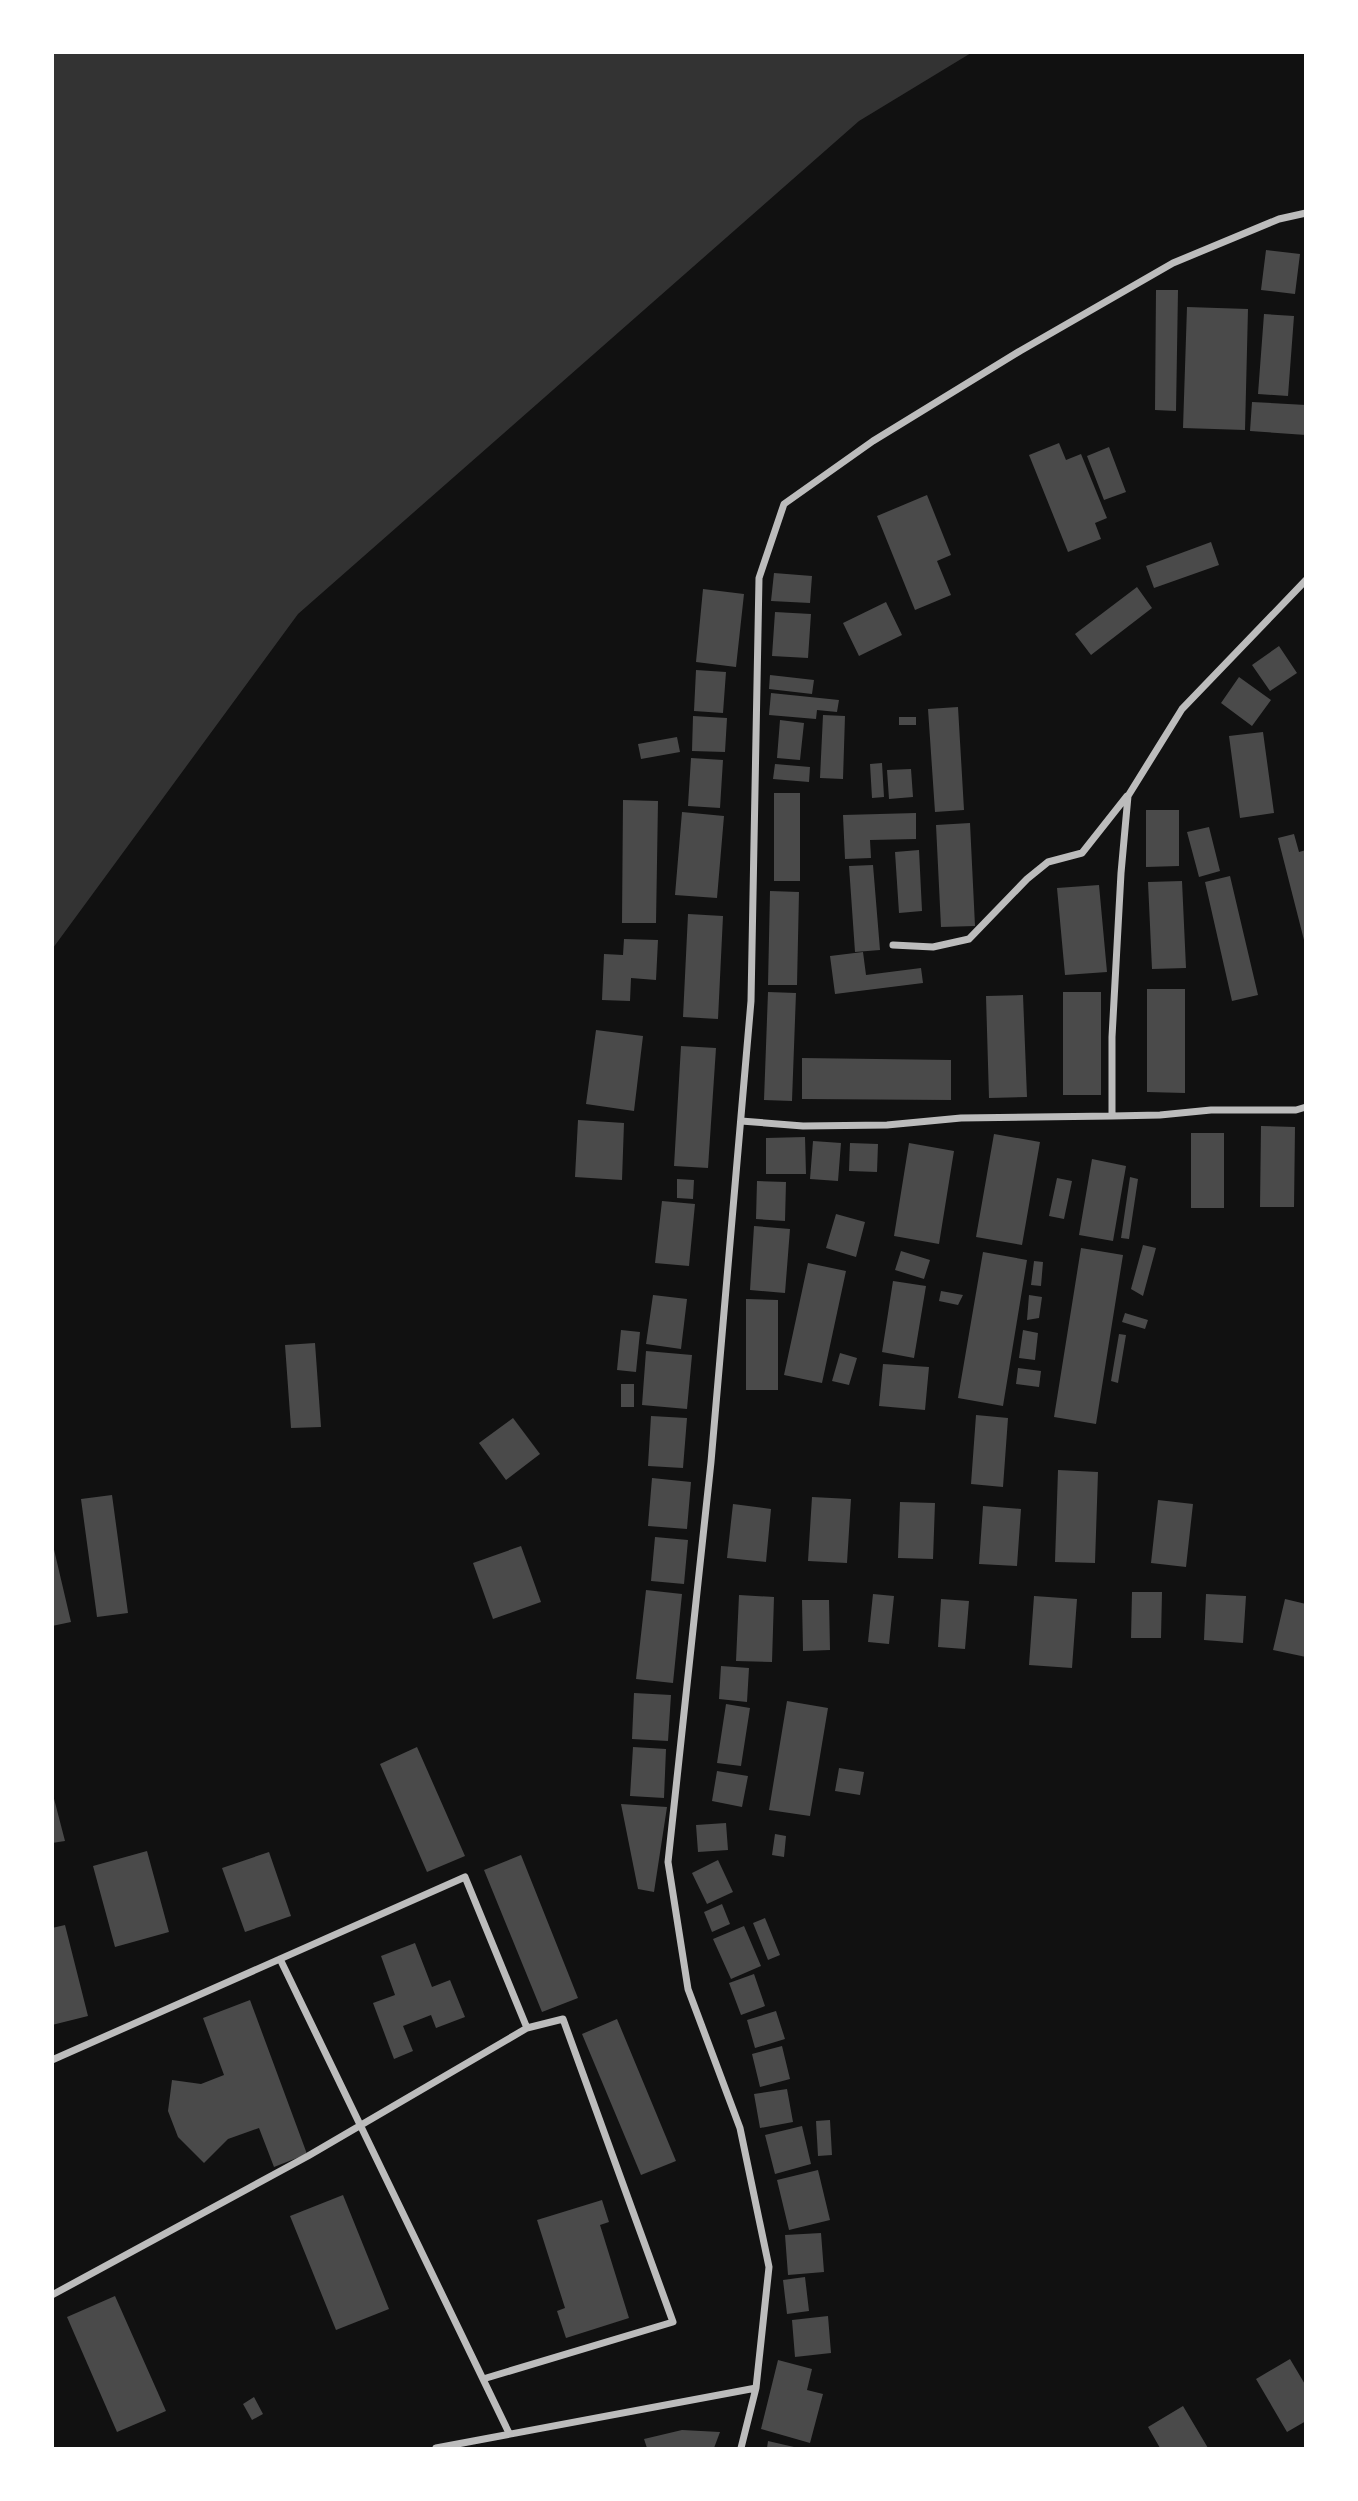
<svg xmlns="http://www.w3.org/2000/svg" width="1358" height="2501" font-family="'Fira Sans',sans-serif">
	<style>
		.water { fill: #333 }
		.building { fill: #4a4a4a }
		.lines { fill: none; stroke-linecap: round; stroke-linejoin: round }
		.minor { stroke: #bcbcbc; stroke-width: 7 }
	</style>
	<rect width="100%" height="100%" fill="#111"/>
	<path class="water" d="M53,52H971V53L859,121L298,614L53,948Z"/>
	<path class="building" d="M1266,250L1300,254L1295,294L1261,290Z
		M1156,290H1178L1176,411L1155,410Z
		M1187,307L1248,309L1245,430L1183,428Z
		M1264,314L1294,316L1288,396L1258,394Z
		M1252,402L1306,405V435L1250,431Z
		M1059,443L1066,460L1081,454L1107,518L1095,523L1101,539L1068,552L1029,455Z
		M1109,447L1126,492L1104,500L1087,456Z
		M927,495L951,555L937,561L951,595L915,610L877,516Z
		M1211,542L1219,565L1154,588L1146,566Z
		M774,573L812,576L810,603L771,601Z
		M1137,587L1152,608L1091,655L1075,634Z
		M703,589L744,594L736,667L696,662Z
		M886,602L902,635L859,656L843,623Z
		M775,612L811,614L808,658L772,656Z
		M1279,646L1297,673L1270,691L1252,665Z
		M696,670L726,672L723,713L694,711Z
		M770,675L814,680L812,694L769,689Z
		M1239,677L1271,700L1252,726L1221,703Z
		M771,693L839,700L837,712L817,710L816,719L769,715Z
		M958,707L964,810L935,812L928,709Z
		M823,715L845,716L843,779L820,778Z
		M693,716L727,718L725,752L692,751Z
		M899,717H916V725H899Z
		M780,720L804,723L800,760L777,758Z
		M1263,732L1274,813L1240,818L1229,736Z
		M677,737L680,752L641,759L638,744Z
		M691,758L723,760L720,808L688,806Z
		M882,763L884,797L872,798L870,764Z
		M775,764L810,767L809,782L773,779Z
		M911,769L913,797L889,799L887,770Z
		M774,793H800V881H774Z
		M623,800L658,801L656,923H622Z
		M1146,810H1179V866L1146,867Z
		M682,812L724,816L717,898L675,895Z
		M916,813V839L870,840L871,858L845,859L843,815Z
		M970,823L975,926L941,927L936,825Z
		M1209,827L1220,871L1199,877L1187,832Z
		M1294,834L1299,852L1306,850L1305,944L1278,838Z
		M919,850L922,911L899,913L895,852Z
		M873,865L880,950L855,952L849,866Z
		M1230,876L1258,995L1232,1001L1205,882Z
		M1182,881L1186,968L1152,969L1148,882Z
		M1099,885L1107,972L1065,975L1057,888Z
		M770,891L799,892L797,985H768Z
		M688,914L723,916L718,1019L683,1017Z
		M624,939L658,940L656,980L631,978L630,1001L602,1000L604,954L623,955Z
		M863,952L866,975L921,968L923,983L835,994L830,956Z
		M1147,989H1185V1093L1147,1092Z
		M768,992L796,993L792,1101L764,1100Z
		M1063,992H1101V1095H1063Z
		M1023,995L1027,1097L989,1098L986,996Z
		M596,1030L643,1036L634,1111L586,1104Z
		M681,1046L716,1048L708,1168L674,1166Z
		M802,1058L951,1060V1100L802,1099Z
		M578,1120L624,1123L622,1180L575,1177Z
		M1261,1126L1295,1127L1294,1207H1260Z
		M1191,1133H1224V1208H1191Z
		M994,1134L1040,1142L1022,1245L976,1237Z
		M805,1137L806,1174H766V1138Z
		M813,1141L841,1143L838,1181L810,1179Z
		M850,1143L878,1144L877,1172L849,1171Z
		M909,1143L954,1151L939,1244L894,1236Z
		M1092,1159L1126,1166L1113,1241L1079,1235Z
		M1130,1177L1138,1179L1129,1239L1121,1238Z
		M1057,1178L1072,1181L1064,1219L1049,1216Z
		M677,1179L694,1180L693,1199L677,1198Z
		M757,1181L786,1182L785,1221L756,1219Z
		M662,1201L695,1204L689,1266L655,1263Z
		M836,1214L865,1222L856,1257L826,1248Z
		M754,1226L790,1229L785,1293L750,1290Z
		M1143,1245L1156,1248L1143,1296L1131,1289Z
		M1081,1248L1123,1255L1096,1424L1054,1417Z
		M901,1251L930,1260L924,1279L895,1270Z
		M983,1252L1027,1260L1003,1406L958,1398Z
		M1034,1261L1043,1262L1041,1286L1031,1285Z
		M808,1263L846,1271L822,1383L784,1375Z
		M893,1281L926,1286L914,1358L882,1352Z
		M941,1291L963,1295L958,1305L939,1301Z
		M653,1295L687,1299L681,1349L646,1344Z
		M1029,1295L1042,1297L1039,1318L1027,1320Z
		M746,1299L778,1300V1390H746Z
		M1125,1313L1148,1320L1145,1329L1122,1322Z
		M621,1330L640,1332L636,1372L617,1370Z
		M1023,1330L1038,1333L1035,1360L1019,1358Z
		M1119,1334L1126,1335L1118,1383L1111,1381Z
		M315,1343L321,1427L291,1428L285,1345Z
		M646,1351L692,1355L687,1409L642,1405Z
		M840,1353L857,1358L849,1385L832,1381Z
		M883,1364L929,1367L925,1410L879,1406Z
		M1018,1368L1041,1371L1039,1387L1016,1384Z
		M621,1384H634V1407H621Z
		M976,1415L1008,1418L1003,1487L971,1484Z
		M651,1416L687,1418L683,1468L648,1466Z
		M513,1418L540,1454L506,1480L479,1443Z
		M1058,1470L1098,1472L1095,1563L1055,1562Z
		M652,1478L691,1482L687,1529L648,1526Z
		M112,1495L128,1613L97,1617L81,1499Z
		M812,1497L851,1499L847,1563L808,1561Z
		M1158,1500L1193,1504L1186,1567L1151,1563Z
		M900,1502L935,1503L933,1559L898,1558Z
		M733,1504L771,1509L766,1562L727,1558Z
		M983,1506L1021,1509L1017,1566L979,1564Z
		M655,1537L688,1540L684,1584L651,1581Z
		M52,1541L71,1622L52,1626Z
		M521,1546L541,1602L493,1619L473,1563Z
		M646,1590L682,1594L673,1683L636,1679Z
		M1132,1592H1162L1161,1638H1131Z
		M873,1594L894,1596L889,1644L868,1642Z
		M1206,1594L1246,1596L1243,1643L1204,1640Z
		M739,1595L774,1597L772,1662L736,1661Z
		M1034,1596L1077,1599L1072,1668L1029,1665Z
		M941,1599L969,1601L965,1649L938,1647Z
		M1285,1599L1306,1604V1657L1273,1650Z
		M802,1600H829L830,1650L803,1651Z
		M721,1666L749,1668L747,1702L719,1699Z
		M634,1693L671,1695L668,1741L632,1739Z
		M787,1701L828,1708L810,1816L769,1810Z
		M726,1704L750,1708L741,1766L717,1763Z
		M417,1747L465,1856L427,1872L380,1764Z
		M633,1747L666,1749L664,1798L630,1796Z
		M839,1768L864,1772L860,1795L835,1791Z
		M717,1771L748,1776L742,1807L712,1801Z
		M52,1791L65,1841L52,1843Z
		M621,1804L667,1807L654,1892L638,1889Z
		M726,1823L728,1850L698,1852L696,1825Z
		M775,1834L786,1836L784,1857L772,1855Z
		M147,1851L169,1932L115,1947L93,1866Z
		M269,1852L291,1916L245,1932L222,1868Z
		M521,1855L578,1998L542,2012L484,1870Z
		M718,1860L733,1892L707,1904L692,1873Z
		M722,1904L730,1924L712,1932L704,1912Z
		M765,1918L780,1955L768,1960L753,1923Z
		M65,1925L88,2016L52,2025V1928Z
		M744,1926L761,1966L731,1979L713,1939Z
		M415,1943L432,1987L450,1980L465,2017L436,2028L431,2015L403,2026L413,2051L394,2059L373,2003L395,1995L381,1956Z
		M754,1974L765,2006L741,2015L729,1983Z
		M250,2000L307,2154L274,2167L259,2128L228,2139L204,2163L178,2137L168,2111L172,2080L201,2084L224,2075L203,2018Z
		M776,2011L785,2039L755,2048L747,2020Z
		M617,2019L676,2161L641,2175L582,2034Z
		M782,2046L790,2079L760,2087L752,2054Z
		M787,2089L793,2122L760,2128L754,2094Z
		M830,2120L832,2155L818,2156L816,2121Z
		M802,2126L811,2164L775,2174L765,2135Z
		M818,2170L830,2220L789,2230L777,2180Z
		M343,2195L389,2309L336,2330L290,2216Z
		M602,2200L609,2222L600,2225L629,2318L566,2338L557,2311L565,2308L537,2220Z
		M821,2233L824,2272L788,2275L785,2235Z
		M805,2277L809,2311L787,2314L783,2280Z
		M115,2296L166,2411L117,2432L67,2317Z
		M828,2316L831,2353L795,2357L792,2320Z
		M1290,2359L1306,2386V2421L1287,2432L1256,2379Z
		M778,2360L812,2369L807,2390L823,2394L810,2443L761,2429Z
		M254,2397L263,2414L252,2420L243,2404Z
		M1183,2406L1208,2448H1160L1148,2427Z
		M682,2430L720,2432L714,2448H647L644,2439Z
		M768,2441L794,2447V2448H767Z"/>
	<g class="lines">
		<path class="minor" d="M893,945L933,947L969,939L1027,879L1048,862L1082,853L1127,796
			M1112,1116L1160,1115L1211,1110H1296L1306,1107
			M741,1121L803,1126L887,1125L961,1118L1112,1116V1037L1121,873L1128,796L1182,709L1306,580
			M280,1959L509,2433
			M52,2060L465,1877L527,2028L308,2156L52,2295
			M483,2379L673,2322L563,2019L527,2028
			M436,2448L756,2388L769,2267L740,2128L688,1989L668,1862L711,1462L751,1001L759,578L784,504L873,441L1020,351L1173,263L1279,219L1306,213
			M741,2448L756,2388"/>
	</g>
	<rect width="1358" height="2501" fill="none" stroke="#ffffff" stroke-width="108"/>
</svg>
